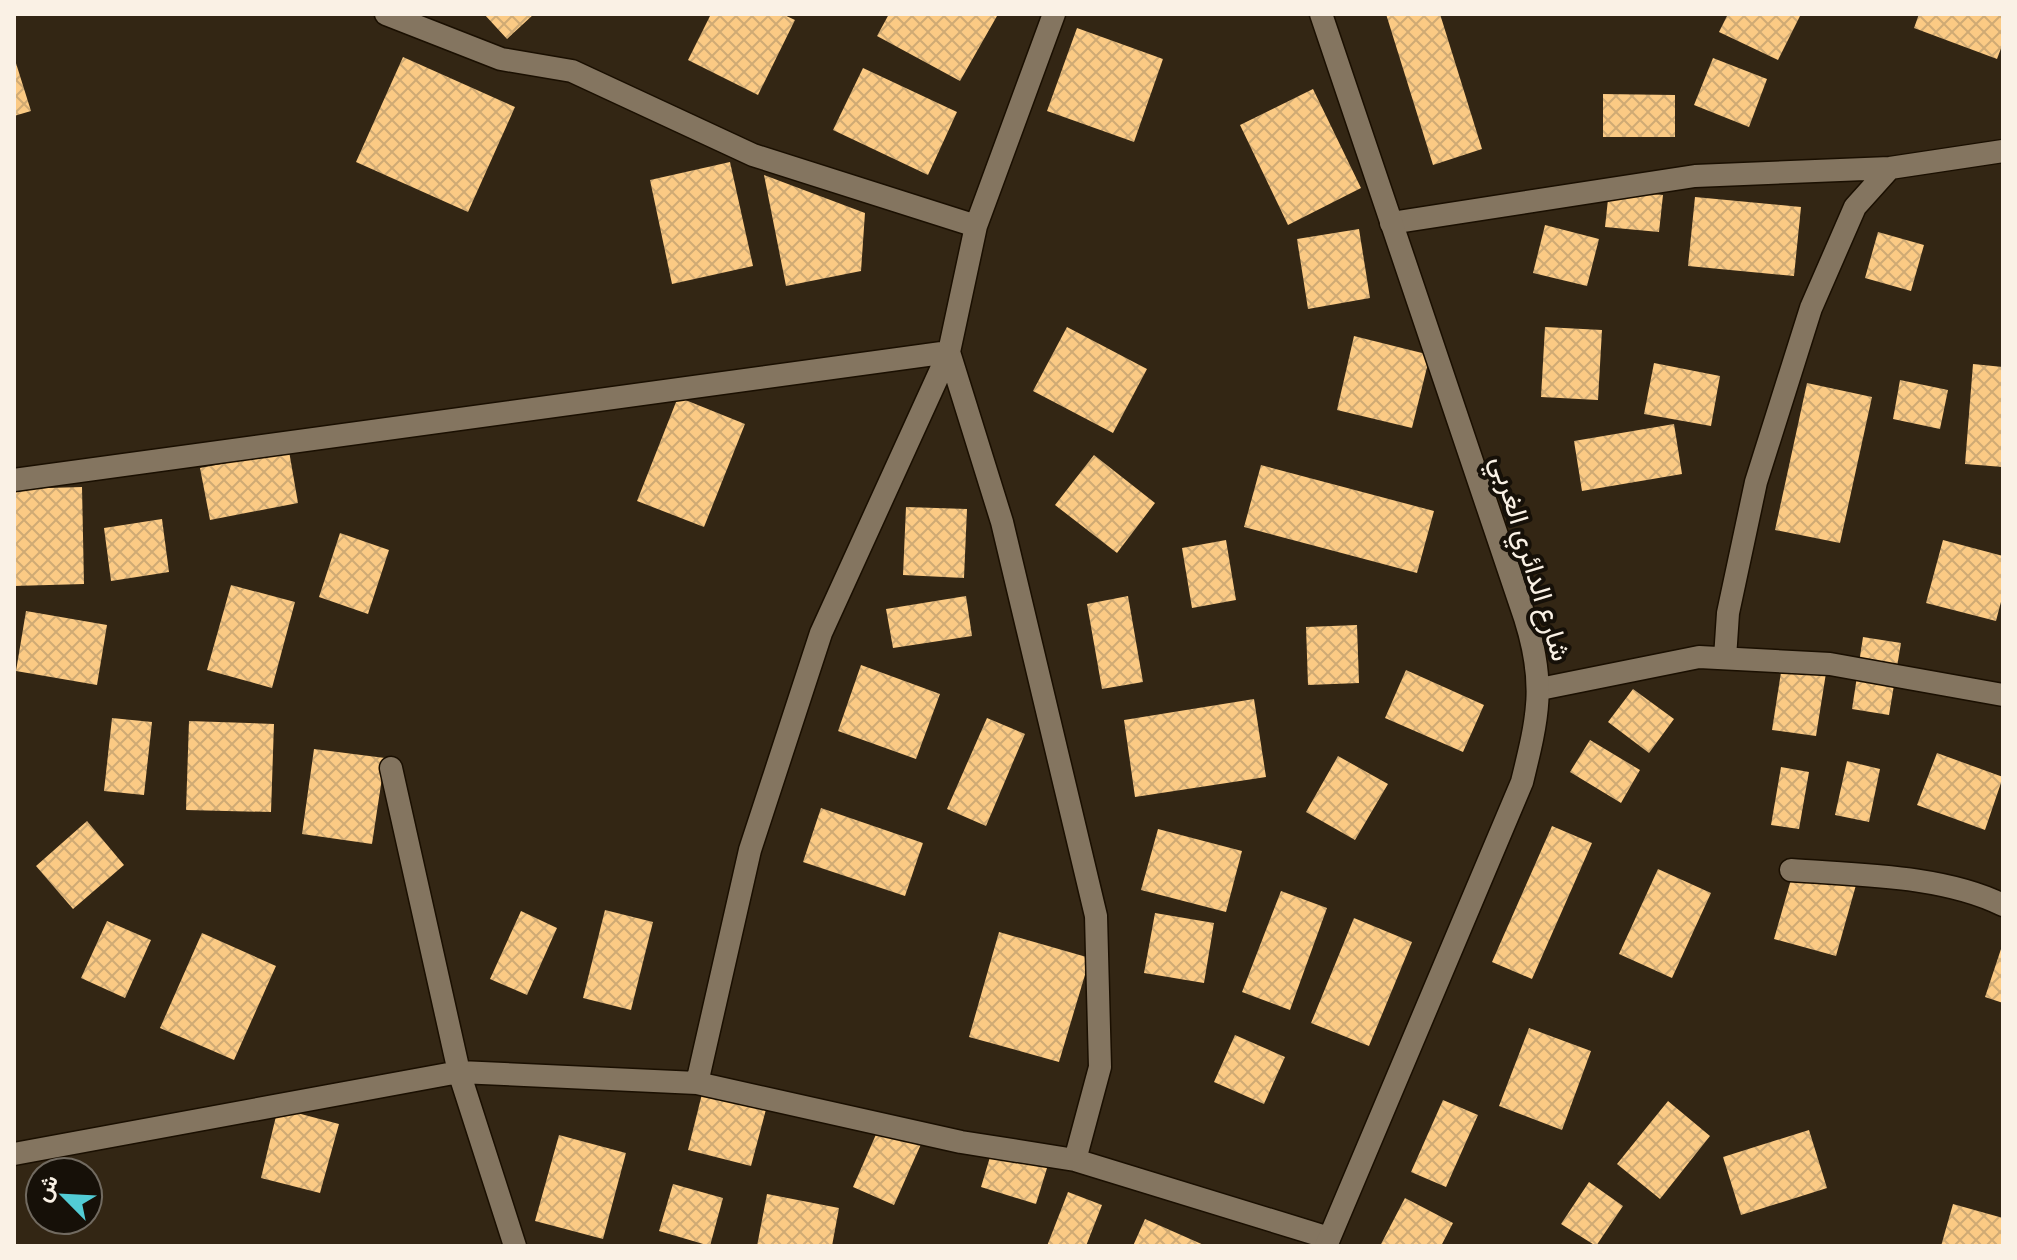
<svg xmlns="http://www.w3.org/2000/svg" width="2017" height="1260" font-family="'PT Sans Narrow',Vazirmatn,sans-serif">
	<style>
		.building { fill: url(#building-cross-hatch) }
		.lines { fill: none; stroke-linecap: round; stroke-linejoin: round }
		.minor-casing { stroke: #1a0f01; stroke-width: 25 }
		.tertiary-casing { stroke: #1a0f01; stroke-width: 25 }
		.minor { stroke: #847560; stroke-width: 22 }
		.tertiary { stroke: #847560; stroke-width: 22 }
		.labels { text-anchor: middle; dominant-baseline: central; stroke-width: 8; stroke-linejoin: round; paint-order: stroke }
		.street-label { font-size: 28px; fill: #faf1e5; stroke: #161008 }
	</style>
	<defs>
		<pattern id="building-cross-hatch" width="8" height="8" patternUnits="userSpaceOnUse" patternTransform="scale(2)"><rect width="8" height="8" fill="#fbca84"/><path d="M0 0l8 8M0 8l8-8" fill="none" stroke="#cfaa74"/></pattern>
	</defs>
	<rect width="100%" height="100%" fill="#332614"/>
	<path class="building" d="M484,14H534L507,39Z
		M711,14H782L795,20L758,95L688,60Z
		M889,14H992L997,16L960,81L877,36Z
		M1386,14H1440L1482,149L1433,165Z
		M1728,14H1801L1778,60L1719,32Z
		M1919,14H2003V43L1997,59L1914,28Z
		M1077,28L1163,59L1134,142L1047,111Z
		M403,57L515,107L468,212L356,162Z
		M1713,58L1767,79L1749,127L1694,105Z
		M15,60L31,111L14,116V61Z
		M863,68L957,112L928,175L833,130Z
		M1313,89L1361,188L1288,225L1240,125Z
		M1603,94L1675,95V137H1603Z
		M730,162L753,266L672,284L650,180Z
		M764,175L865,213L861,271L786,286Z
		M1609,190L1663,195L1659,232L1605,227Z
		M1695,197L1801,207L1794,276L1688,266Z
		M1545,225L1599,239L1587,286L1533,273Z
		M1359,229L1370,298L1308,309L1297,239Z
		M1878,232L1924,245L1911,291L1865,278Z
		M1067,327L1147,369L1113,433L1033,391Z
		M1545,327L1602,330L1598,400L1541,397Z
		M1354,336L1430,355L1412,428L1337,410Z
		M1654,363L1720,376L1711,426L1644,414Z
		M1973,364L2003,367V467L1965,464Z
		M1900,380L1948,390L1940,429L1893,419Z
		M1807,383L1872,397L1840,543L1775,530Z
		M678,397L745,424L704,527L637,501Z
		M1674,424L1682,474L1582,491L1574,441Z
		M289,451L298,503L210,520L200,468Z
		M1094,455L1155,503L1117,553L1055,505Z
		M1261,465L1434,511L1417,573L1244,527Z
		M82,487L84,584L14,586V489Z
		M906,507L967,509L964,578L903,575Z
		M162,519L169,572L111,581L104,528Z
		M340,533L389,550L368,614L319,597Z
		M1226,540L1236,600L1192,608L1182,548Z
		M1943,540L2003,556V594L1996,621L1926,603Z
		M231,585L295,602L272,688L207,670Z
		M966,596L972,636L893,648L886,609Z
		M1128,596L1143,682L1102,689L1087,604Z
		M26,611L107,625L97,685L16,671Z
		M1357,625L1359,683L1308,685L1306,627Z
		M1863,637L1901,643L1889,715L1852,709Z
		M861,665L940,694L916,759L838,731Z
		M1782,666L1826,673L1816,736L1772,730Z
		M1406,670L1484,705L1463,752L1385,718Z
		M1633,689L1674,719L1649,753L1608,722Z
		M1254,699L1266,777L1135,797L1124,720Z
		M112,718L152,722L144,795L104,791Z
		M987,718L1025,734L986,826L947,809Z
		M189,721L274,724L271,812L186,810Z
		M1590,740L1640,770L1621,803L1570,772Z
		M314,749L385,758L372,844L302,834Z
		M1937,753L2003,777L1985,830L1917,805Z
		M1338,756L1388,784L1355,840L1306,812Z
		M1847,761L1880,769L1869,822L1835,815Z
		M1781,767L1809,772L1799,829L1771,825Z
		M821,808L923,843L905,896L803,862Z
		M87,821L124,865L73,909L36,866Z
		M1552,826L1592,843L1532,979L1492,962Z
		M1158,829L1242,851L1226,912L1141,890Z
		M1658,869L1711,893L1672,978L1619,954Z
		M1794,869L1856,885L1836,956L1774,939Z
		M1281,891L1327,908L1290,1010L1242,992Z
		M605,910L653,922L631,1010L583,998Z
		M521,911L557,928L527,995L490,979Z
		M1155,913L1214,923L1204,983L1144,973Z
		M1354,918L1412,942L1369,1046L1311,1023Z
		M107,921L151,940L125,998L81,978Z
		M999,932L1090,958L1059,1062L969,1037Z
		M202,933L276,966L234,1060L160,1028Z
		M2003,943V1003L1985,997Z
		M1529,1028L1591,1051L1562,1130L1499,1106Z
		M1235,1035L1285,1057L1264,1104L1214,1082Z
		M705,1082L769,1098L751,1166L688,1150Z
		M1443,1100L1478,1115L1446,1187L1411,1172Z
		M1668,1101L1710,1136L1660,1199L1617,1164Z
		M278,1108L339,1124L320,1193L261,1178Z
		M881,1123L922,1142L894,1205L853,1187Z
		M1809,1130L1827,1188L1741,1215L1723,1157Z
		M559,1135L626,1153L603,1239L535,1221Z
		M996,1137L1051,1155L1036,1204L981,1187Z
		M1589,1182L1623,1206L1596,1246L1561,1224Z
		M673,1184L723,1198L710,1246L659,1231Z
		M1068,1192L1102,1205L1086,1246H1047Z
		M767,1194L839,1208L832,1246H757Z
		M1405,1198L1453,1223L1441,1246H1380Z
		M1953,1204L2003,1218V1246H1941Z
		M1145,1219L1206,1246H1133Z"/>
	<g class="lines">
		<g class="minor-casing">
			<path id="minor" d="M386,14L501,59L572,71L753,155L976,226
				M1054,14L976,226L949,352L1002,522L1096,916L1100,1067L1075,1160
				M1391,223L1695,176L1890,168L2003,151
				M14,480L949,352
				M1725,658L1728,613L1756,482L1811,308L1855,207L1890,168
				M1540,689L1699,657L1830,664L2003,695
				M391,768L459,1072L515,1246
				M1791,870C1857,875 1943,875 2003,905
				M697,1083L750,850L821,633L949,352
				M14,1154L459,1072L697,1083L961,1142L1075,1160L1329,1238"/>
		</g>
		<g class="tertiary-casing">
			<path id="tertiary" d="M1321,14L1525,618C1546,684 1538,717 1522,782L1326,1246"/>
		</g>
		<use href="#minor" class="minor"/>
		<use href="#tertiary" class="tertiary"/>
	</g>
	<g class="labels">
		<g class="street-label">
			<text transform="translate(1532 558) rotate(73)">شارع الدائري الغربي</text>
		</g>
	</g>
	<rect width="2017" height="1260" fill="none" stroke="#faf1e5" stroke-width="32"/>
	<g transform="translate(64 1196) rotate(294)"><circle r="38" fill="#161008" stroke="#716a60" stroke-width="2"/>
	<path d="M0-6L14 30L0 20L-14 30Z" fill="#52ccd5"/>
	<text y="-12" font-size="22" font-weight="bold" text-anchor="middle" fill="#faf1e5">ش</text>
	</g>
</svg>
